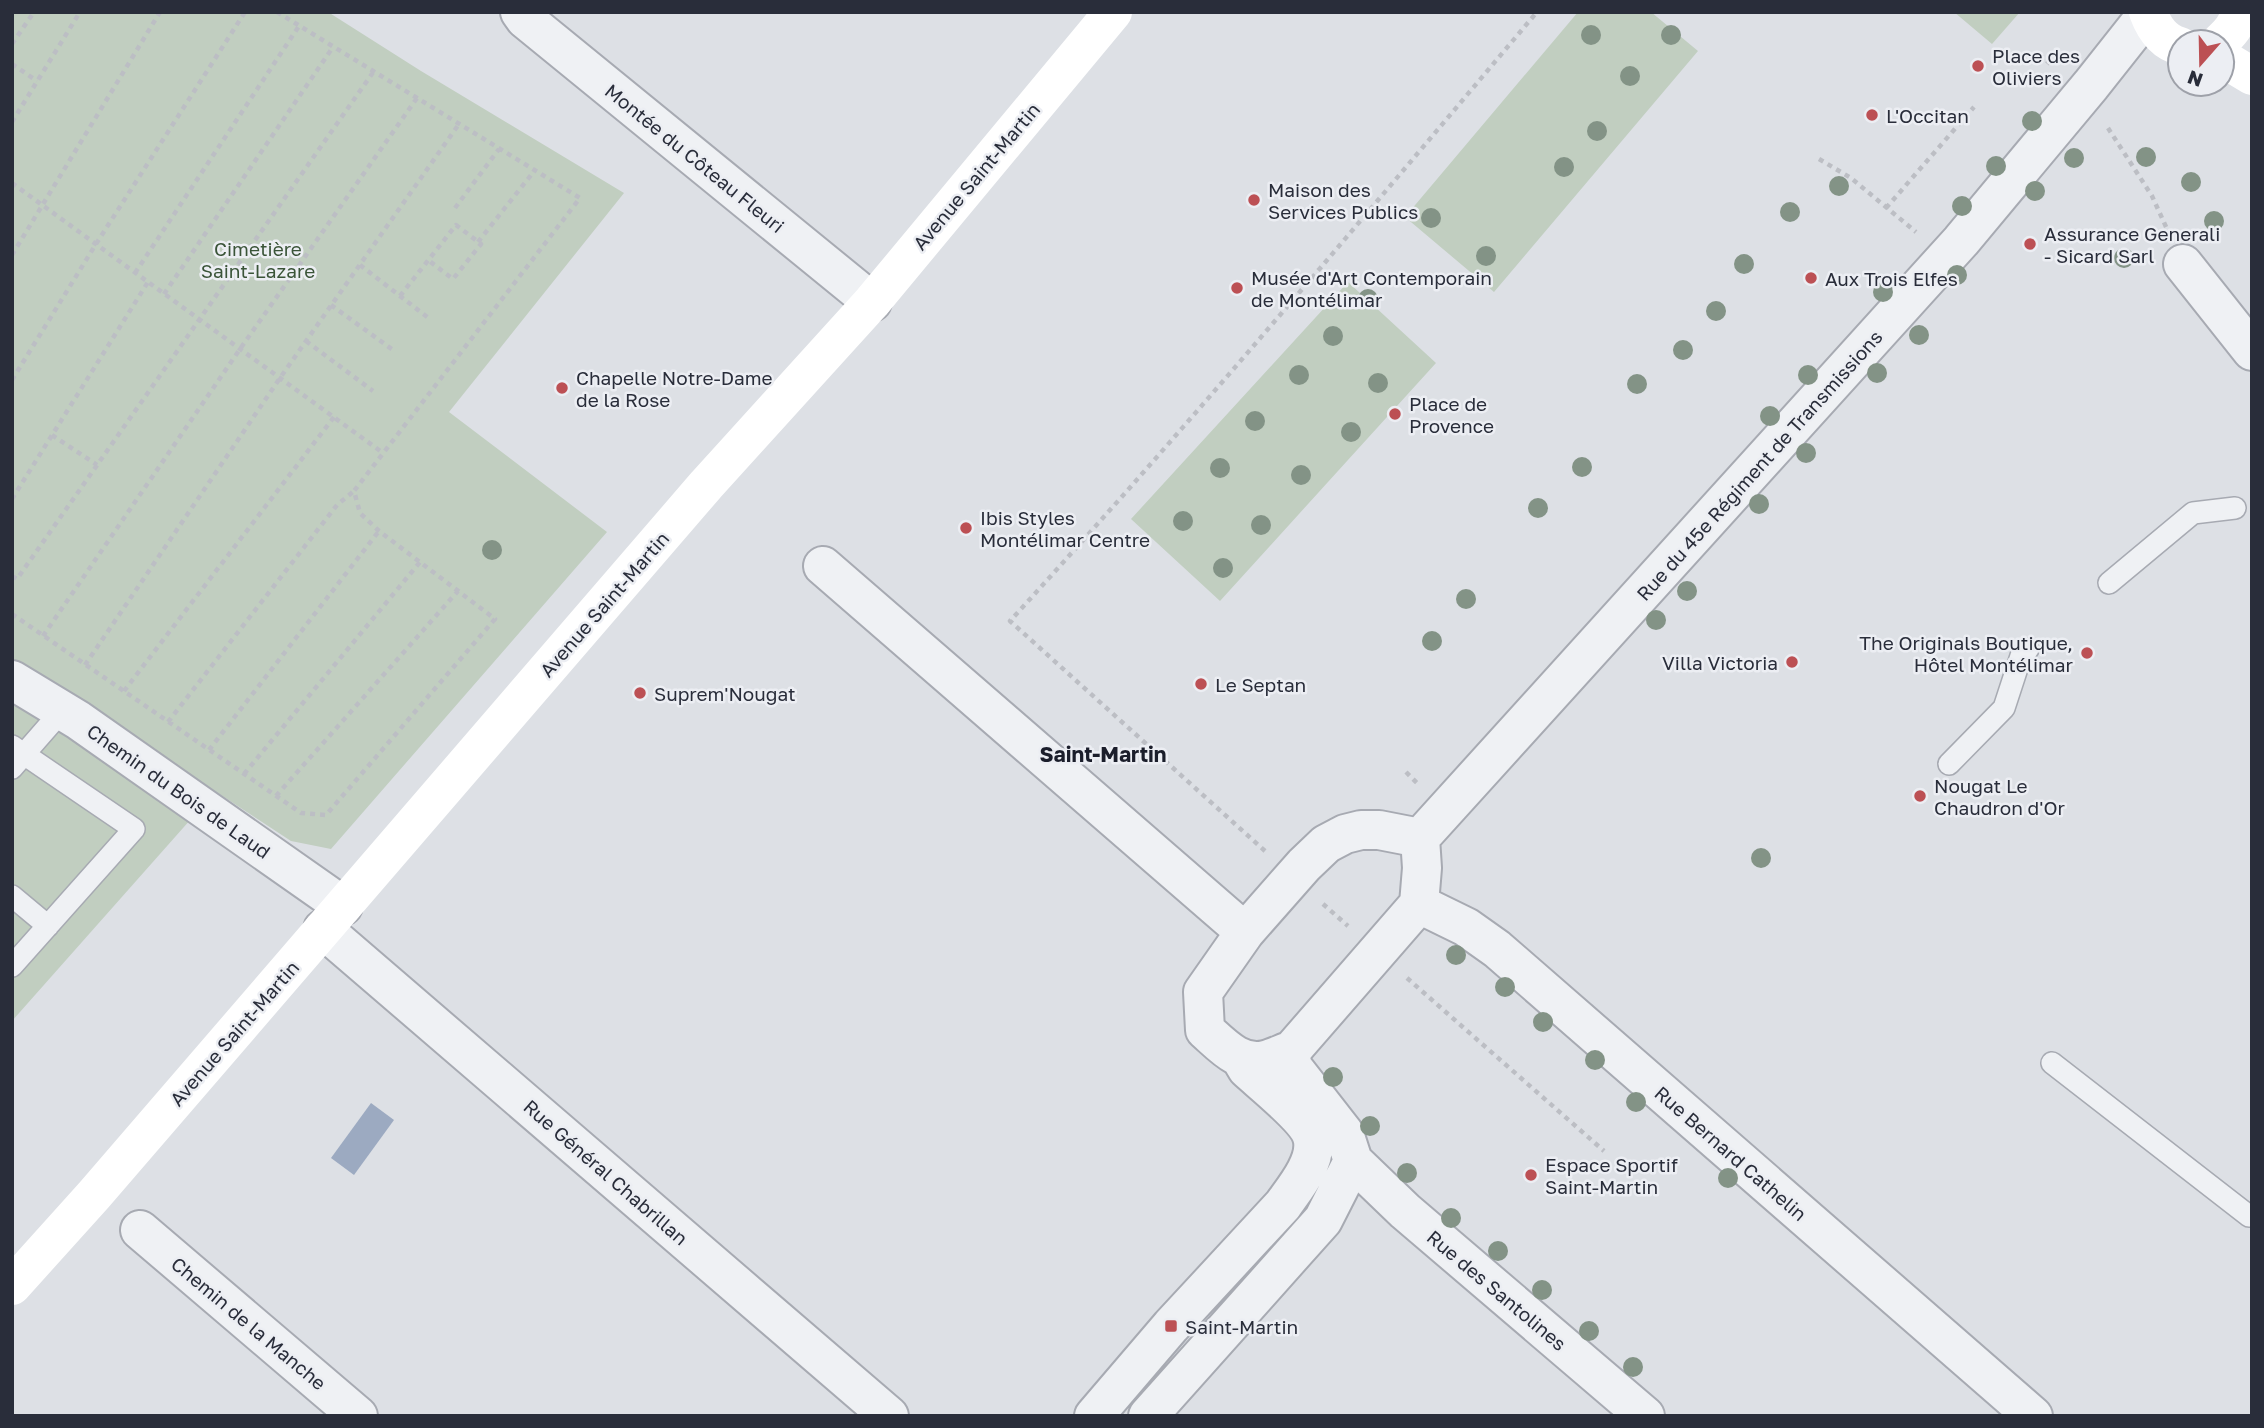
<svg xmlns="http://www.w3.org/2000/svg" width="2264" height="1428" font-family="'Golos Text',sans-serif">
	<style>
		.green { fill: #c1cec0 }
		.water { fill: #9caac1 }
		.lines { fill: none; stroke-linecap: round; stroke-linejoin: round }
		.service-casing { stroke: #a7aab2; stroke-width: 24 }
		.minor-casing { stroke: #a7aab2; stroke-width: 42 }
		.path { stroke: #bcbec4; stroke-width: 4.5; stroke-dasharray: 5 5; stroke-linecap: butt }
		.service { stroke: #eff1f4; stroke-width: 21 }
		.minor { stroke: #eff1f4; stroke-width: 38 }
		.secondary { stroke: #fff; stroke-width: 38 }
		.tree { fill: #839386 }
		.poi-dot { fill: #bc5054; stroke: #eceef3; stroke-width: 2.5 }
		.labels { text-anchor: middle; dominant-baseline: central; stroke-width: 5; stroke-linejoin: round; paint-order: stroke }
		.poi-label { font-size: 19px; fill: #292d3a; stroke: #eceef3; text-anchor: start }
		.street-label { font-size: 19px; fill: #292d3a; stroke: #eceef3 }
		.park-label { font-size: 19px; fill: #3a5438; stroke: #eceef3 }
		.neighbourhood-label { font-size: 21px; font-weight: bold; fill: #1b1e2b; stroke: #eceef3 }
	</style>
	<rect width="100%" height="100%" fill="#dde0e5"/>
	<path class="green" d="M12,12H328L421,71L624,193L449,412L607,532L331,849L291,841L12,658Z
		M1578,12H1651L1698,51L1494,292L1405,217Z
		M1954,12H2020L1992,44Z
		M1348,282L1436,363L1220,601L1131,519Z
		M12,697L191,819L12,1021Z"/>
	<path class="water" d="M371,1103L394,1120L354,1175L331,1158Z"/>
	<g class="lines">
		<g class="service-casing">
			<path id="service" d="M2109,583L2193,513L2235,508
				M12,746L134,829L12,966
				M1949,764L2004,708L2021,656L2028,649
				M12,768L53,721L60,709
				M12,896L48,926
				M2052,1063L2249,1216H2252"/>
		</g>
		<g class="minor-casing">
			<path id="minor" d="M520,12L525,19L872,302
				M2183,264L2252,351
				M823,566L1245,932
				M12,680L78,720L343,906
				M1361,830H1379L1420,838L1422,868L1419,904L1292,1050C1283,1053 1274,1058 1265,1060C1240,1066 1222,1045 1205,1030L1203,992L1245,932L1304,865L1326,844L1345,834Z
				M1420,838L1961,241L2091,85L2148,13
				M1419,904L1466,927L1497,949L2033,1416
				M323,929L889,1416
				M1353,1161L1405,1211L1645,1416
				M140,1230L358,1416
				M1094,1416L1171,1326L1283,1205C1295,1188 1316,1163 1313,1141C1311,1121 1263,1084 1247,1069L1241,1059
				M1148,1416L1323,1220L1353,1161L1344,1133L1291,1065L1292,1050"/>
		</g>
		<path class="path" d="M12,44L34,12
			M2039,54L2054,67
			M12,64L37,81
			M12,122L80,12
			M2108,128L2152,196L2167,229
			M1819,159L1851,178L1916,232
			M12,183L383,453
			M455,208L499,149
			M1886,208L1974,107
			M478,242L535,170
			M12,255L160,12
			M360,265L431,320
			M135,273L299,26
			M164,294L333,47
			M400,296L456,225L481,244L453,279L428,260
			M331,305L393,350
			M306,341L373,391
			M12,380L96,244L245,12
			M52,435L97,465
			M12,499L148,282
			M12,576L17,579L374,71
			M12,614L301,813L326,815L495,619L379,531L360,513L354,491L580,198L277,12
			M43,636L240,349L417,98
			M85,665L280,378L459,124
			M124,691L334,417
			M168,722L337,505L354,491
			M209,750L379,531
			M1406,772L1418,784
			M244,774L420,562
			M276,796L458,591
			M1265,851L1010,621C1191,423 1364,217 1537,12
			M1323,904L1348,926
			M1407,978L1604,1151"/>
		<use href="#service" class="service"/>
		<use href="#minor" class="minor"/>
		<path class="secondary" d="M2148,12C2154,28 2163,42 2180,46
			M2220,42C2230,33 2237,25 2240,12
			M2222,58L2252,76
			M12,1286L94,1195L706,485L872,302L1113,12"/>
	</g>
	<g class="tree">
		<circle cx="1591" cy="35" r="10"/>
		<circle cx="1671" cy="35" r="10"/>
		<circle cx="1630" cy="76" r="10"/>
		<circle cx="2032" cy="121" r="10"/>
		<circle cx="1597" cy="131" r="10"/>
		<circle cx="2146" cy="157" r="10"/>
		<circle cx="2074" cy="158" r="10"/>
		<circle cx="1996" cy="166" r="10"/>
		<circle cx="1564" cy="167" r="10"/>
		<circle cx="2191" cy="182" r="10"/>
		<circle cx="1839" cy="186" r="10"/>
		<circle cx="2035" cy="191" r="10"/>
		<circle cx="1962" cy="206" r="10"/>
		<circle cx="1790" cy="212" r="10"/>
		<circle cx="1431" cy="218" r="10"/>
		<circle cx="2214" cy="221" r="10"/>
		<circle cx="1486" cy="256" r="10"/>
		<circle cx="2124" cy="258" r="10"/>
		<circle cx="1744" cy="264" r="10"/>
		<circle cx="1957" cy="275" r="10"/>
		<circle cx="1883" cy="292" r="10"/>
		<circle cx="1368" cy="299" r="10"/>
		<circle cx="1716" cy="311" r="10"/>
		<circle cx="1919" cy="335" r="10"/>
		<circle cx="1333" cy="336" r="10"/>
		<circle cx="1683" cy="350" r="10"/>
		<circle cx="1877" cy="373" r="10"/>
		<circle cx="1299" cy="375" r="10"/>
		<circle cx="1808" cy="375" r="10"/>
		<circle cx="1378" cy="383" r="10"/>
		<circle cx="1637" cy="384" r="10"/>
		<circle cx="1770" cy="416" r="10"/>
		<circle cx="1255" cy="421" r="10"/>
		<circle cx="1351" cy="432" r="10"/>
		<circle cx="1806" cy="453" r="10"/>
		<circle cx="1582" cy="467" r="10"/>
		<circle cx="1220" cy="468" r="10"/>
		<circle cx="1301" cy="475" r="10"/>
		<circle cx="1759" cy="504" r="10"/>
		<circle cx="1538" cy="508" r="10"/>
		<circle cx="1183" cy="521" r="10"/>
		<circle cx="1261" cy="525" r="10"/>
		<circle cx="492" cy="550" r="10"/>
		<circle cx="1223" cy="568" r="10"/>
		<circle cx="1687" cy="591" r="10"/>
		<circle cx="1466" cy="599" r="10"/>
		<circle cx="1656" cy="620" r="10"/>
		<circle cx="1432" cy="641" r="10"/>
		<circle cx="1761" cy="858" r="10"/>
		<circle cx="1456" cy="955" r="10"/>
		<circle cx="1505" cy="987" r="10"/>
		<circle cx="1543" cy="1022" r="10"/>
		<circle cx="1595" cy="1060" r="10"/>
		<circle cx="1333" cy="1077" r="10"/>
		<circle cx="1636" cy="1102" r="10"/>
		<circle cx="1370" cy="1126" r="10"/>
		<circle cx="1407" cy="1173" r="10"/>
		<circle cx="1728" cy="1178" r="10"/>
		<circle cx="1451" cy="1218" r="10"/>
		<circle cx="1498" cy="1251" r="10"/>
		<circle cx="1542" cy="1290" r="10"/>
		<circle cx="1589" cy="1331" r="10"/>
		<circle cx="1633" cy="1367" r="10"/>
	</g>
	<g class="poi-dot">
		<circle cx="1978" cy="66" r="7"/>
		<circle cx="1872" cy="115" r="7"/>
		<circle cx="1254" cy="200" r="7"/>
		<circle cx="2030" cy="244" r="7"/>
		<circle cx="1811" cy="278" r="7"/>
		<circle cx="1237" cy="288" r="7"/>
		<circle cx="562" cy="388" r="7"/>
		<circle cx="1395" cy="414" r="7"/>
		<circle cx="966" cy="528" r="7"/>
		<circle cx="2087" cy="653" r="7"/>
		<circle cx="1792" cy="662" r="7"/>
		<circle cx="1201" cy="684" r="7"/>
		<circle cx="640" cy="693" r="7"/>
		<circle cx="1920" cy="796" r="7"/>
		<circle cx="1531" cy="1175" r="7"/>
		<rect x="1164" y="1319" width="14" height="14" rx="3.5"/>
	</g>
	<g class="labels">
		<g class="poi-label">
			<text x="1992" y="55">Place des<tspan x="1992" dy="22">Oliviers</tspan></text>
			<text x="1886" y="115">L'Occitan</text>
			<text x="1268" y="189">Maison des<tspan x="1268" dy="22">Services Publics</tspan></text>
			<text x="2044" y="233">Assurance Generali<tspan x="2044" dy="22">- Sicard Sarl</tspan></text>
			<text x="1251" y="277">Musée d'Art Contemporain<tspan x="1251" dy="22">de Montélimar</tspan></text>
			<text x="1825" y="278">Aux Trois Elfes</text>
			<text x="576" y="377">Chapelle Notre-Dame<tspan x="576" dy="22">de la Rose</tspan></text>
			<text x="1409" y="403">Place de<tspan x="1409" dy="22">Provence</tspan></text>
			<text x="980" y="517">Ibis Styles<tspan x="980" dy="22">Montélimar Centre</tspan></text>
			<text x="2073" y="642" text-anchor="end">The Originals Boutique,<tspan x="2073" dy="22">Hôtel Montélimar</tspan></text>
			<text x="1778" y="662" text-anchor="end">Villa Victoria</text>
			<text x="1215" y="684">Le Septan</text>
			<text x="654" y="693">Suprem'Nougat</text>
			<text x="1934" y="785">Nougat Le<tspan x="1934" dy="22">Chaudron d'Or</tspan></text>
			<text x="1545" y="1164">Espace Sportif<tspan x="1545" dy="22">Saint-Martin</tspan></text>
			<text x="1185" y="1326">Saint-Martin</text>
		</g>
		<g class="street-label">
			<text transform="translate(695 158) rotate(39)">Montée du Côteau Fleuri</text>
			<text transform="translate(976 176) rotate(-50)">Avenue Saint-Martin</text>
			<text transform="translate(1759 465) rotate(-48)">Rue du 45e Régiment de Transmissions</text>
			<text transform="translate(604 604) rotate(-49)">Avenue Saint-Martin</text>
			<text transform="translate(179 791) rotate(35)">Chemin du Bois de Laud</text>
			<text transform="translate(234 1033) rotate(-49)">Avenue Saint-Martin</text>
			<text transform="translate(1731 1153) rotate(41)">Rue Bernard Cathelin</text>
			<text transform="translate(606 1172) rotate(41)">Rue Général Chabrillan</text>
			<text transform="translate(1497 1290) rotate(40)">Rue des Santolines</text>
			<text transform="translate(249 1323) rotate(40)">Chemin de la Manche</text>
		</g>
		<g class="park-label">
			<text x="258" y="248">Cimetière<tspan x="258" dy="22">Saint-Lazare</tspan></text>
		</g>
		<g class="neighbourhood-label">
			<text x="1103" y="754">Saint-Martin</text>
		</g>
	</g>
	<rect width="2264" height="1428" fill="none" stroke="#292d3a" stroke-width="28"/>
	<g transform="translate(2201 63) rotate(200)"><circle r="33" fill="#eceef3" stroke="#9ea1a9" stroke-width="2"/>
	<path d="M0-5L12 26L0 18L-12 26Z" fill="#bc5054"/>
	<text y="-10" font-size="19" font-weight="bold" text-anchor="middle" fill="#292d3a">N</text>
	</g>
</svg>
